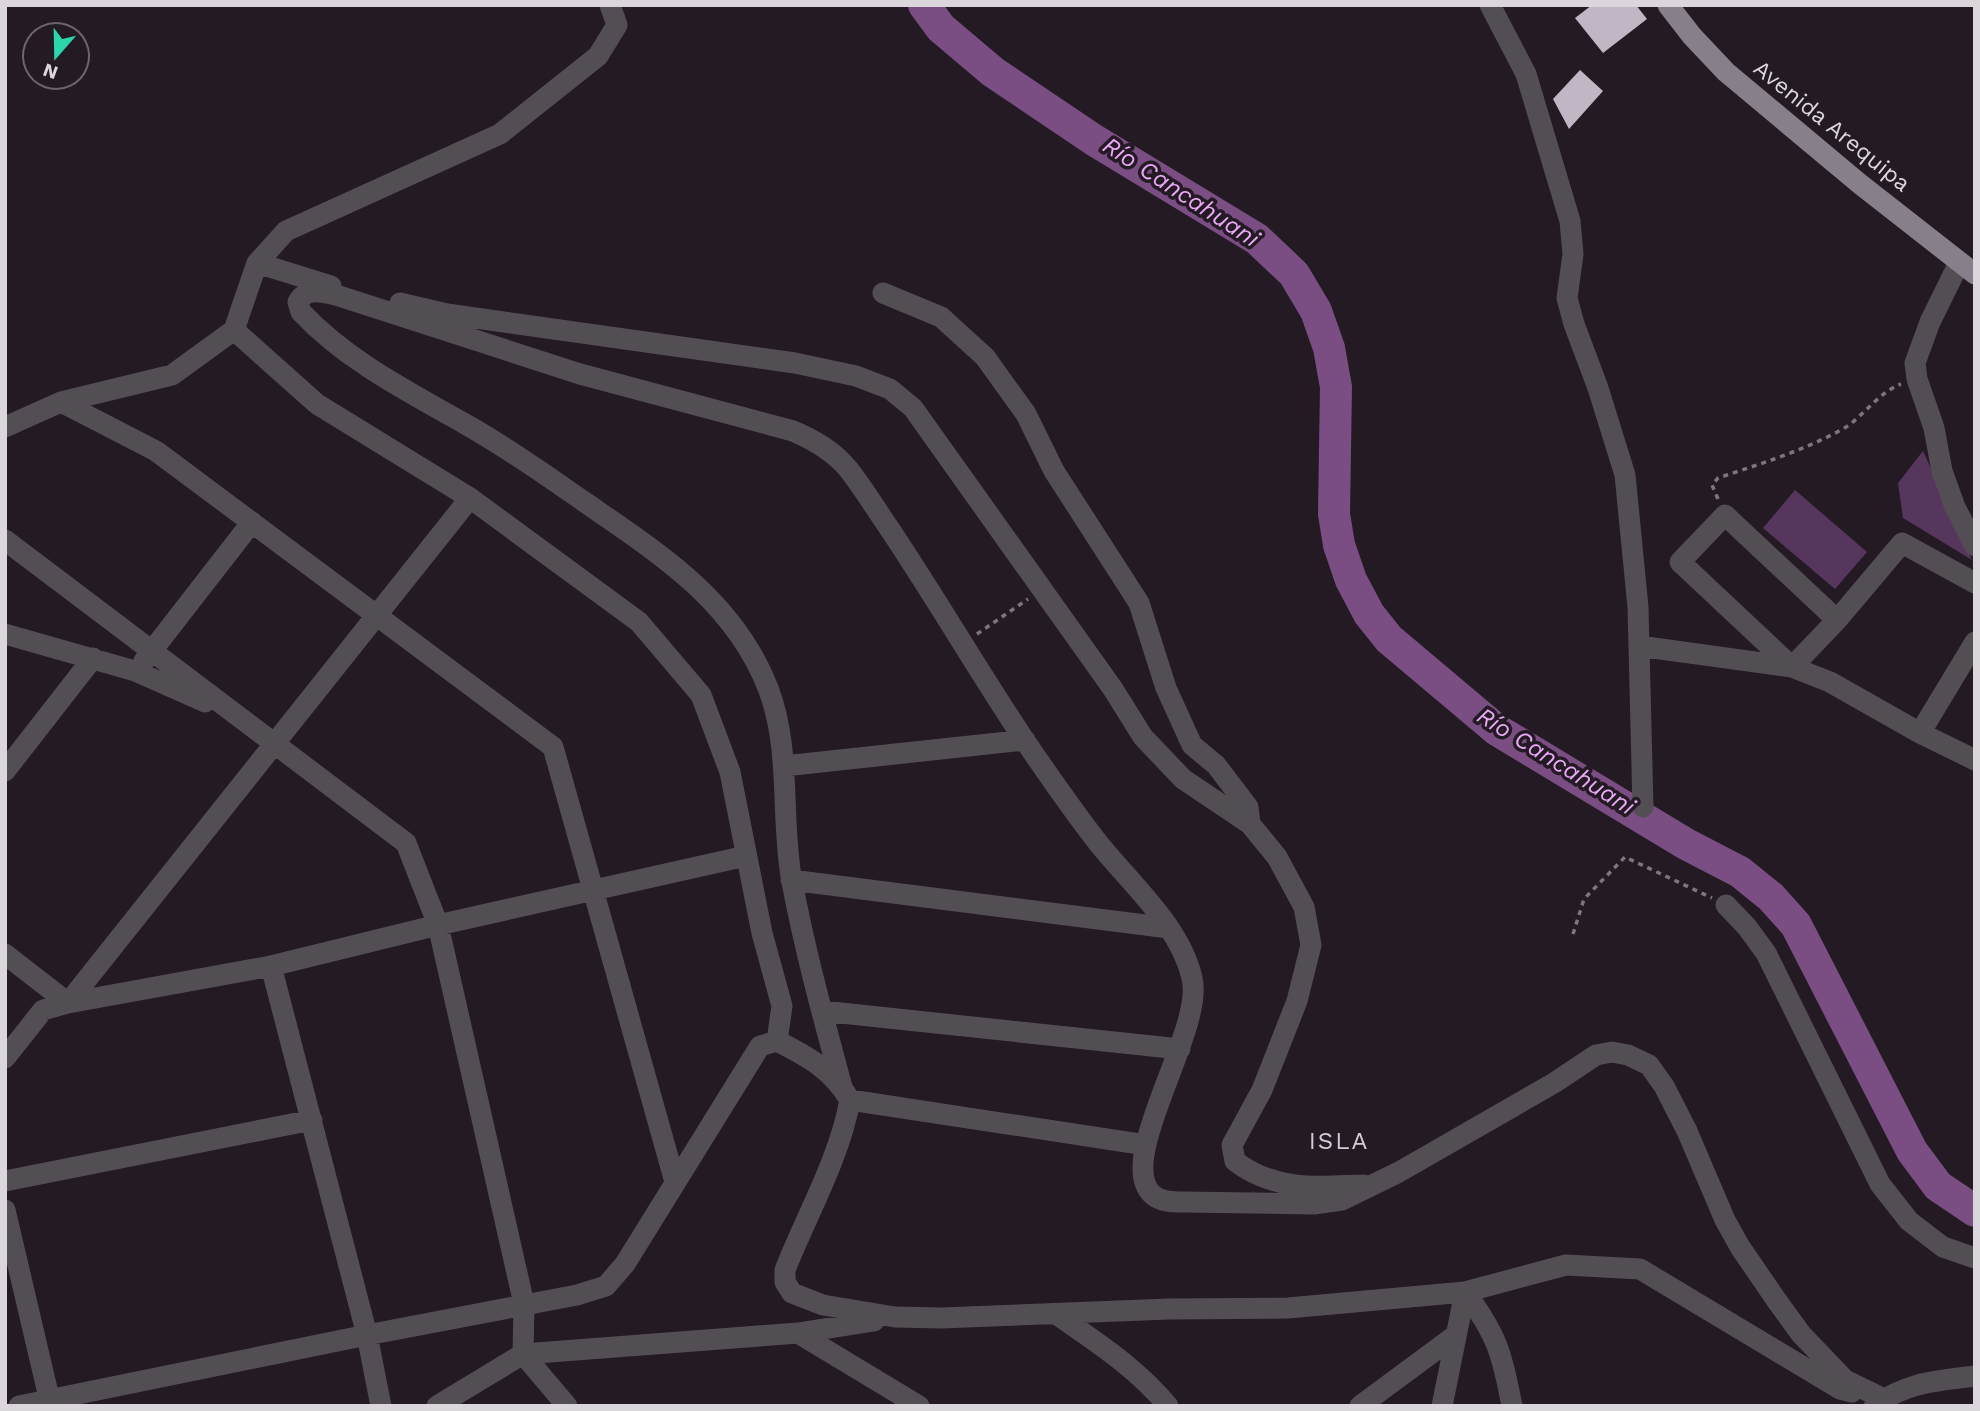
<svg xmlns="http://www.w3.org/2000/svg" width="1980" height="1411" font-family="'Work Sans',sans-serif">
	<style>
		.green { fill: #57365d }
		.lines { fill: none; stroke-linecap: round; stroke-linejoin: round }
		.river { stroke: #7a4e82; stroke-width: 32 }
		.building { fill: #c1b6c3 }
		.path { stroke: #7d767e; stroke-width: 3.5; stroke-dasharray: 5 5; stroke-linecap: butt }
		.minor { stroke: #534e53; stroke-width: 21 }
		.major { stroke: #877f89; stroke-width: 21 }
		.labels { text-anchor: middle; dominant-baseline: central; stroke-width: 7; stroke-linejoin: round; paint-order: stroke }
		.street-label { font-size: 23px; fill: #dbd5dc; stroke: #231a24 }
		.water-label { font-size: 24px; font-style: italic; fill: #e9a8f5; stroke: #231a24 }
		.neighbourhood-label { font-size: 24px; letter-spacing: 2px; fill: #d5c9d7; stroke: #231a24 }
	</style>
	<rect width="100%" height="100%" fill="#231a24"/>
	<path class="green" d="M1923,451L1972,560L1903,518L1898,483Z
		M1795,490L1867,552L1835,589L1763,528Z"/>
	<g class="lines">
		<path class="river" d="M924,5L941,28L993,72L1094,140L1257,239L1294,274L1316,311L1329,348L1336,387L1334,514L1339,545L1351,580L1369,614L1389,639L1497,730L1686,844L1740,872L1771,897L1796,925L1912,1151L1938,1186L1975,1211"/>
	</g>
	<path class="building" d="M1592,5H1636L1647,19L1603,53L1575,18Z
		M1580,70L1603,91L1569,129L1553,99Z"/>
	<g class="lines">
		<path class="path" d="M1718,499L1712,485L1718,478C1760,464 1802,451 1841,430C1863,418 1877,393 1901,384
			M977,634L1028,599
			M1573,934L1584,899L1625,857L1712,898"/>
		<path class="minor" d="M1490,5L1526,74L1570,221L1573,254L1567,298L1574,324L1598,388L1625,475L1638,607L1643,807
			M257,263L331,286
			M1959,263L1930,322L1915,363L1917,379L1934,428L1942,471L1955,507L1975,546
			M883,293L941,317L985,357L1026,414L1054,471L1139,603L1166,688L1192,745L1216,765L1248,807L1250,824
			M400,303L447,314L795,363L856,376L890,389L913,408L1113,689L1143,737L1183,779L1250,824L1277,857L1304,907L1311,945L1297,1001L1262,1090L1232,1145L1235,1161C1273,1191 1318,1187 1364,1185
			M234,330L317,404L470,498L639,622L701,695L730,772L762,933L782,1006L777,1041
			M61,402L156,451L553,747L675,1182
			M5,427L61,402L172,375L234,330L257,263L286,231L500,134L598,56L617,25L610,5
			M5,540L406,843L438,925L524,1304L523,1354L567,1406
			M5,634L135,671L205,702
			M1639,646L1792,667L1830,682L1920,733L1975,760
			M144,661L252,522
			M1792,667L1680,562L1725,515L1837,620
			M1792,667L1837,620L1902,543L1975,583
			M1920,733L1975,642
			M784,766L1025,740
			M5,771L93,658
			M791,880L1169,928
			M1726,905L1747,927L1766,953L1880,1184L1909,1221L1943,1247L1975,1258
			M5,954L68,1003
			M271,966L367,1335L381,1406
			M68,1003L470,498
			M822,1011L1180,1049
			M5,1058L43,1010L68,1003L271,966L438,925L746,856
			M842,1087C824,1020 805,951 792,882C780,818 792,750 768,688C734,601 660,554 586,503C547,476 508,448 467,425C409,392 347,361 301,312L298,302C306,287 322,292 336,295L580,374L793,431C814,440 834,451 849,470C864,489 877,511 891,531C937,600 979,672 1025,741C1049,776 1073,811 1099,844C1132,885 1180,926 1192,978C1205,1030 1113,1161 1153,1195C1161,1202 1173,1202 1183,1202L1314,1204L1342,1200L1399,1172L1554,1083L1596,1055L1612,1052L1628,1055L1649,1065L1664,1086L1687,1131L1725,1220L1740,1247L1777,1301L1801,1334L1845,1380L1884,1399
			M850,1100L1146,1145
			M5,1181L312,1120
			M5,1210L51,1406
			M1465,1292C1497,1335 1502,1353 1512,1406
			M1056,1314C1096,1342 1137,1368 1168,1406
			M798,1333L919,1406
			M19,1406L367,1335L577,1295L606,1286L625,1264L760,1046L777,1041C809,1057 832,1070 850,1100C839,1160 807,1214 785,1270V1282L792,1293L823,1305L895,1317L941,1318L1169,1309L1288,1308L1465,1292L1566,1265L1640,1269L1840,1389L1852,1392
			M437,1406L523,1354L798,1333L874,1321
			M1360,1406L1456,1335
			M1442,1406L1465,1292
			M1874,1406C1907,1382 1936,1381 1975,1376"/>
		<path class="major" d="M1668,5L1692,36L1726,72L1860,184L1975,274"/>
	</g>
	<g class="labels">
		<g class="street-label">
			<text transform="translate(1832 126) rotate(39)">Avenida Arequipa</text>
		</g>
		<g class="water-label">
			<text transform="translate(1181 192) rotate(33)">Río Cancahuani</text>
			<text transform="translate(1556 761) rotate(32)">Río Cancahuani</text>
		</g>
		<g class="neighbourhood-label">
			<text x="1339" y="1141">ISLA</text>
		</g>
	</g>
	<rect width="1980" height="1411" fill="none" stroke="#dbd5dc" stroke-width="14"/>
	<g transform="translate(56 56) rotate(200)"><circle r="33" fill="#231a24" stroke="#6d656e" stroke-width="2"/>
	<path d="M0-5L12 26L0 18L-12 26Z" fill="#2cd5ab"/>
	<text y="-10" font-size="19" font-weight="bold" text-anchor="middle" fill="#dbd5dc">N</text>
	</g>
</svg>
